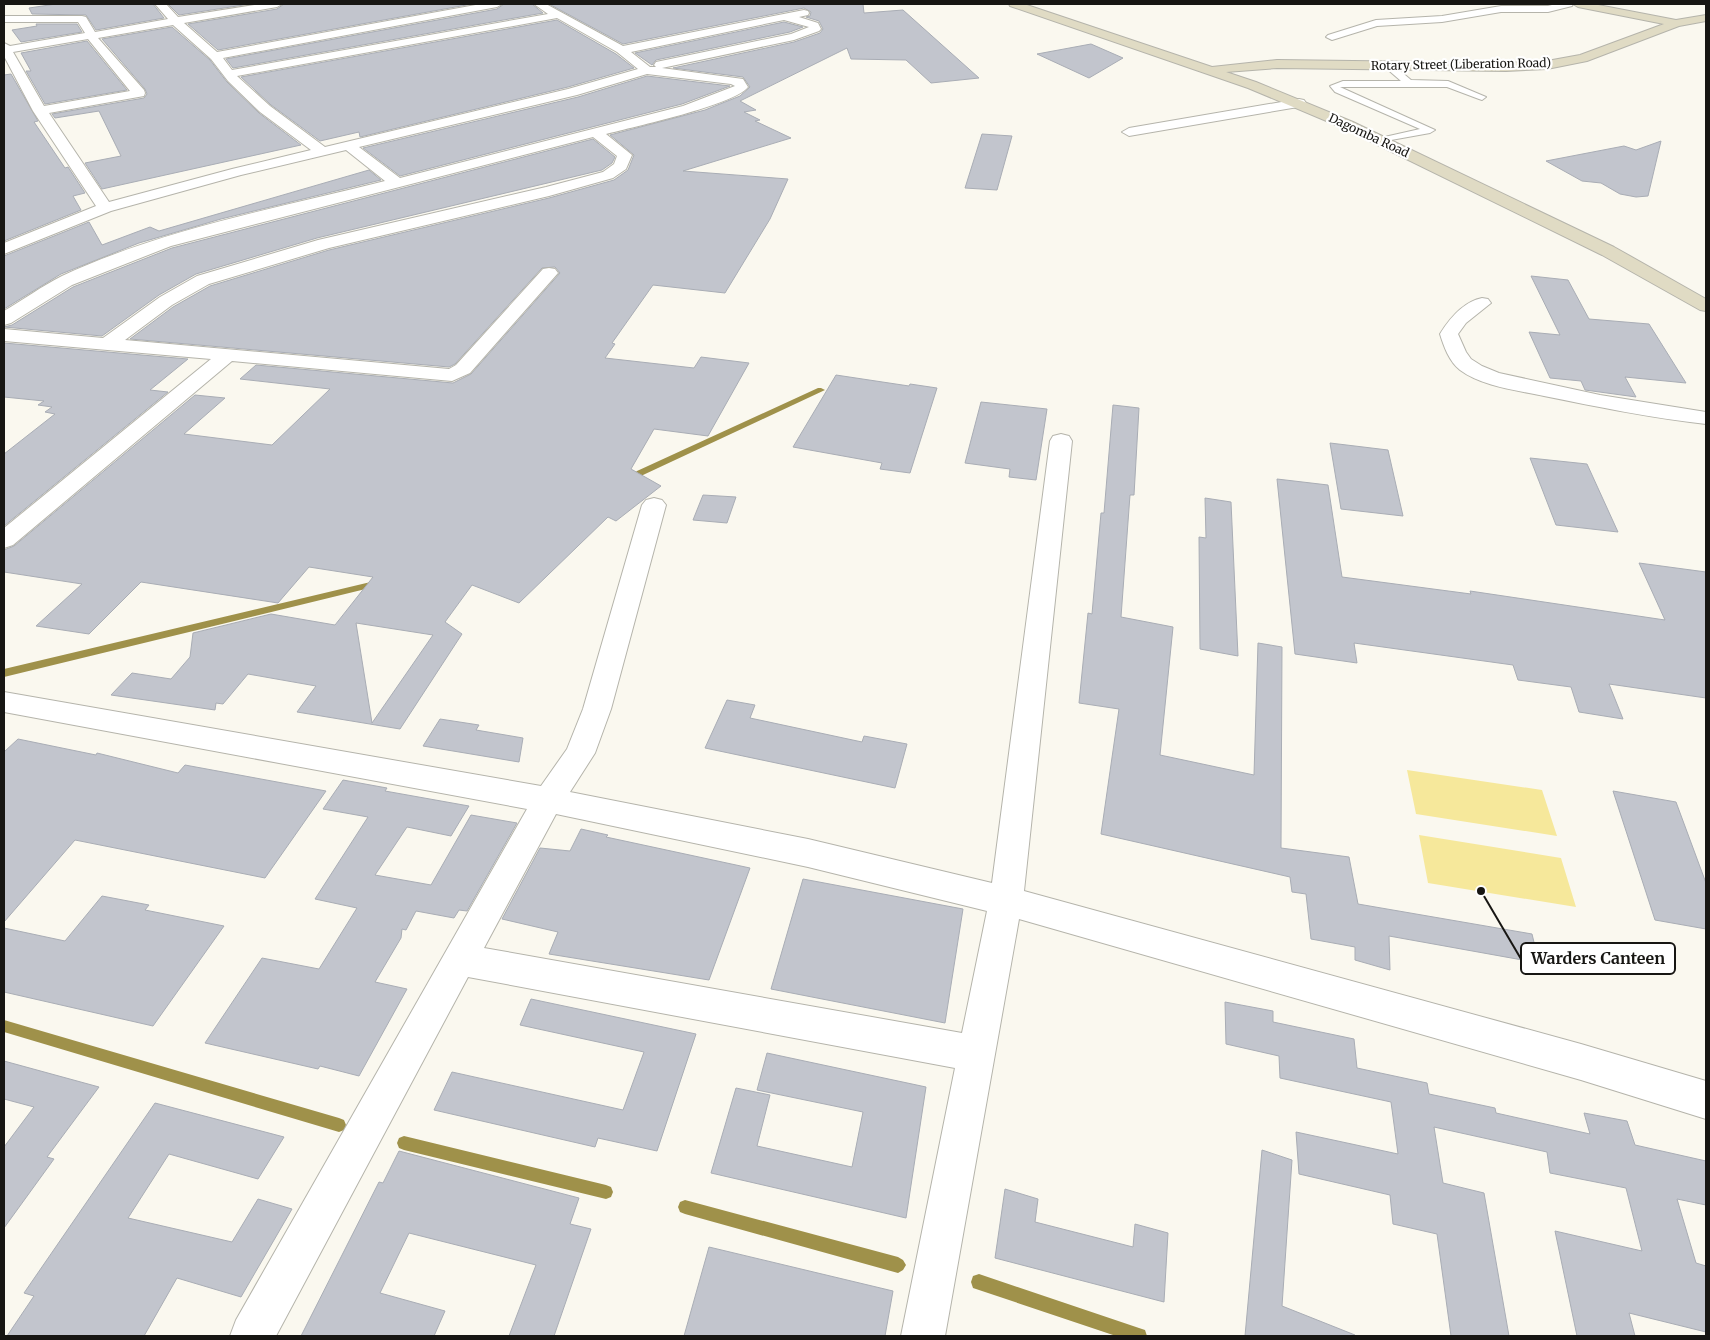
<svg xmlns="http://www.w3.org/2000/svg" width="1710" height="1340" font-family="Merriweather,serif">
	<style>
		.green { fill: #f6e89b }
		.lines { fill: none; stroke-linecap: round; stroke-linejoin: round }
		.stream { fill: #9f914a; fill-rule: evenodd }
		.building { fill: #c2c5cd; stroke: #a9adb5; fill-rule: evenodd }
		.lane-casing { stroke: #b5b4ab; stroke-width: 2 }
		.street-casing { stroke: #b5b4ab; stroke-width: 2 }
		.secondary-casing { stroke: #b5b4ab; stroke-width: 2 }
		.lane { fill: #fff; fill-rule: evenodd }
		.street { fill: #fff; fill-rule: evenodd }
		.secondary { fill: #e0dbc4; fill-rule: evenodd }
		.labels { text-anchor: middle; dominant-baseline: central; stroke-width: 4.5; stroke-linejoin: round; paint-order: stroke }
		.far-street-label { font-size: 12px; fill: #171613; stroke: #fff }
		.leader { fill: none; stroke: #171613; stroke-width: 2 }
		.callout-dot { fill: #171613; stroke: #fff; stroke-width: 2 }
		.callout { fill: #fff; stroke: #171613; stroke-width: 2 }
		.callout-label { font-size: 16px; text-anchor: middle; font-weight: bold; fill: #171613 }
	</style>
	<rect width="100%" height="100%" fill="#faf8ef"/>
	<path class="green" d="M1407,770L1542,790L1557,836L1416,814Z
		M1419,835L1561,858L1576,907L1428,883Z"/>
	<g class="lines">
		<path class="stream" d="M818,388H821L825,390L643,475L632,484H626L625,482L637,471Z
			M379,580L384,583L382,585L4,677V669Z
			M4,1020L339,1118L344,1120L346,1125L344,1130L339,1132L4,1032Z
			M404,1136L606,1185L611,1187L613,1192L611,1197L606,1199L404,1150L399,1148L397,1143L399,1138Z
			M685,1200L898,1257L903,1260L906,1265L903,1270L898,1273L685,1214L680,1212L678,1207L680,1202Z
			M979,1274L1139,1328L1145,1330L1147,1336H1116L979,1290L973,1288L971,1282L973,1276Z"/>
	</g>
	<path class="building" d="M56,4H153L164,18L96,30L86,15L32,14L29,8Z
		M168,4H250L179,15Z
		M284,4H472L218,50L188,24L277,9Z
		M504,4H532L543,13L233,68L226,59L497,9Z
		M549,4H863L864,13L903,10L979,78L931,83L906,60L851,59L847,48L740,101L756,110L744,112L760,120L755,121L791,138L683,171L788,179L770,219L725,293L653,285L612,343L615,344L605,358L694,368L701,357L749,363L708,436L654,429L631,469L661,486L616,521L608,517L519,603L472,585L445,622L462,634L400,729L297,712L316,686L248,674L223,704L216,703L215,710L111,695L132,673L171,679L190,657L193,633L271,614L335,625L373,577L309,567L278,603L141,582L89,634L36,626L82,584L4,572V550L14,546L195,395L225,398L184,434L272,445L330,389L240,379L256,365L453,383L471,374L560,273L555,267L542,268L455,364L449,367L130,339L173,307L210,286L329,250L549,198L614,180L628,170L634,155L610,135L705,110L740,96L750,87L743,77L673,68L794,42L820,33L823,29L819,21L806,17L810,16L811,12L804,8L623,44ZM356,623L433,635L372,723Z
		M557,20L616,54L634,68L568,87L360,137L359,132L320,141L271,105L241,77Z
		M784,22L803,27L790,32L656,60L652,65L635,53Z
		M36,24H77L82,32L21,42L12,30L37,26Z
		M172,27L210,60L227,82L259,113L301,145L102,189L85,163L121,156L99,111L55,118L52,114L144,98L147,94L145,89L102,39Z
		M87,41L127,90L45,104L26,71H31L21,53Z
		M1091,44L1123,58L1089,78L1037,54Z
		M11,74L38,121L34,122L65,168L68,167L85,193L73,196L81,210L4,241V75Z
		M647,76L730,86L682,104L400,176L363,148L578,97Z
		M982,134L1012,136L997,190L965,188Z
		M593,139L615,157L612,163L602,170L317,238L196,274L159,295L102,336L4,327L12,325L73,287L172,248Z
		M1661,141L1648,196L1636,197L1620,194L1601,183L1582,181L1546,161L1624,146L1636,150Z
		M369,170L381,180L221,219L139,243L61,274L4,309V256L89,222L102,245L150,227L159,231Z
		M1531,276L1568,280L1589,319L1649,324L1686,383L1625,377L1636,397L1585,390L1581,381L1550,378L1529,332L1560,335Z
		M4,343L188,359L150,390L168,392L4,526V454L55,414L45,412L52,407L38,405L44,401L4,397Z
		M836,375L909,386L910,384L937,388L910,473L880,469L882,463L793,447Z
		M981,402L1047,409L1036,480L1009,477L1010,469L965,463Z
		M1113,405L1139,408L1134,495H1130L1121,617L1173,627L1160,755L1254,775L1258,643L1282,647L1281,848L1349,857L1358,904L1532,934L1539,963L1389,936L1390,970L1355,960V947L1311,939L1306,894L1292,892L1290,877L1101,834L1119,709L1079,703L1088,613L1092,614L1101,513H1104Z
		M1330,443L1388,450L1403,516L1341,509Z
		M1530,458L1587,464L1618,532L1556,525Z
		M1277,479L1328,485L1342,577L1471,594L1470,591L1665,620L1639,563L1706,572V698L1609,684L1623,719L1579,712L1571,687L1518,680L1513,665L1354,643L1357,663L1295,654Z
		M703,495L736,497L727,523L693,520Z
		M1205,498L1231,502L1238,656L1200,649L1199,537L1206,538Z
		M727,700L755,705L750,718L862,742L864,736L907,744L895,788L705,748Z
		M440,719L479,725L476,730L523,738L519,762L423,746Z
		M18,739L96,755L97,753L178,773L185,765L326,791L265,878L75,840L4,922V752Z
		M343,780L387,788L385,791L469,806L451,836L407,827L375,875L431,885L471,815L517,823L467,911L459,910L454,918L416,911L406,930L402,929L401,938L375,982L407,989L359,1076L320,1066L318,1069L205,1043L262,958L319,969L357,908L315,899L368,817L323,809Z
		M1613,791L1676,802L1706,883V929L1655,920Z
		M581,829L608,835L606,837L750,868L709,980L549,954L558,932L502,919L540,848L570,851Z
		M803,879L963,909L945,1023L771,989Z
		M102,896L149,905L145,910L224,926L153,1026L4,992V928L65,941Z
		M531,999L696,1034L657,1151L598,1138L595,1147L434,1110L452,1072L623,1110L644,1052L520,1025Z
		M1225,1002L1273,1011V1022L1354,1039L1357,1068L1427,1083L1429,1094L1495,1108L1496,1113L1590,1134L1584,1113L1627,1121L1635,1145L1706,1161V1205L1677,1199L1696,1263L1706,1266V1332L1629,1313L1635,1336H1577L1555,1231L1642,1251L1626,1188L1550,1173L1547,1152L1434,1127L1443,1183L1484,1193L1509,1336H1451L1437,1234L1393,1224L1390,1195L1299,1174L1296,1132L1398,1154L1391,1102L1280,1078L1279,1056L1226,1044Z
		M767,1053L926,1087L906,1218L711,1173L736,1088L770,1095L757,1146L852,1167L863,1112L757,1090Z
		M4,1061L99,1087L47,1157L54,1159L4,1228V1147L34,1107L4,1099Z
		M155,1103L284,1137L258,1179L169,1154L128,1218L232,1242L258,1199L292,1209L241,1297L177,1278L144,1336H7L34,1296L24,1293Z
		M1262,1150L1292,1160L1282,1306L1355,1335V1336H1245Z
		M399,1151L579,1198L570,1224L591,1229L554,1336H509L536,1265L409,1233L380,1293L445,1311L434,1336H301L379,1182L383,1183Z
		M1005,1189L1038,1199L1035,1222L1133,1247L1135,1224L1168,1233L1164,1302L995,1258Z
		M709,1247L893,1291L885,1336H684Z"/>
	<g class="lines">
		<g class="lane-casing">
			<path id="lane" d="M1386,64H1392L1411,80L1448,81L1486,97L1482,100L1479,99L1447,87H1340L1435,130L1430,133L1380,142V138L1420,129L1335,92L1330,86L1343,81H1401L1386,68Z"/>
		</g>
		<g class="street-casing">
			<path id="street" d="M155,4H166L178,17L260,4H282L277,7L184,23L217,52L481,4H502L497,7L223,58L232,70L548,14L534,4H546L623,46L804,10L808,11L809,13L808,15L799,17L818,23L821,29L819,31L794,40L662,68L743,79L748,87C734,105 633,127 606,134L632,155L626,169L613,178L549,196L329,248L209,284L172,305L125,340L449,369L456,365L543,269L549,268L555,269L558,273L470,373L452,381L232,361L13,545L4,548V528L211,359L4,341V329L103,338L160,297L197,276L318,240L546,187L603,172L614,164L617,156L593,137L171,246L72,285L11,323L4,325V311C23,300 42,286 62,276C163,229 278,208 385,181L346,150L241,175L111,211L4,254V243L96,206L33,111L4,56V43L10,46L85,33L78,22H4V16H82L86,17L95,32L168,19ZM557,18L617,52L638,69L568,89L325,147L270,106L237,76ZM784,20L809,27L791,34L656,62L654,65L656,67H650L631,52ZM173,25L211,59L228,81L260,112L311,150L232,169L109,202L49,113L144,96L145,93L144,90L98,38ZM88,39L130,91L44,106L13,52ZM647,74L731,84L735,86L683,106L400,178L359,147L577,95Z
				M1556,4H1573L1572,6L1548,12H1501L1442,22L1377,26L1332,40L1326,37L1328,35L1376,20L1442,16L1501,6H1548Z
				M1299,99L1304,100L1306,103L1304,106L1129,136L1122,132L1129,128Z
				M1482,298L1488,299L1491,303L1466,323L1458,334L1466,352L1471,359L1482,366L1499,373L1600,395L1706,412V424C1652,418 1598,407 1544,396C1517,390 1483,387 1460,370C1449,361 1444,347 1440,334C1450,318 1463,302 1482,298Z
				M1061,434L1069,436L1072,441L1024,891L1581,1044L1706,1081V1119L1581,1080L1019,919L945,1336H901L955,1068L468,977L276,1336H230L236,1320L527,809L4,712V692L541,786L567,749L583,709L642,505L646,500L654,498L662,500L666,505L611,709L595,753L570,792L808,839L992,883L1050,441L1053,436ZM556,814L808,867L987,911L962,1033L484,948Z"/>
		</g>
		<g class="secondary-casing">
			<path id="secondary" d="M1009,4H1024L1212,67L1277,60L1506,63L1547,61L1580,55L1664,24L1578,7L1573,4H1593L1676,20L1706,15V21L1679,26L1587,61L1547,69L1506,71L1277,68L1226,72L1256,82L1353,122L1614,247L1706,299V311L1700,310L1602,255L1343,128L1248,88L1010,6Z"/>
		</g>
		<use href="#lane" class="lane"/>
		<use href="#street" class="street"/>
		<use href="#secondary" class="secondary"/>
	</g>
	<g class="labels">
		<g class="far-street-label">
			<text transform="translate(1461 64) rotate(-1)">Rotary Street (Liberation Road)</text>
			<text transform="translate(1369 135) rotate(25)">Dagomba Road</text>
		</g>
	</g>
	<path class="leader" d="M1481 891L1521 959"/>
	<circle class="callout-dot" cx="1481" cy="891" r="5"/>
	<rect class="callout" x="1521" y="943" width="154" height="31" rx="5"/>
	<g class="callout-label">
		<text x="1598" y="964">Warders Canteen</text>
	</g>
	<rect width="1710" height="1340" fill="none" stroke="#171613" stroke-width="10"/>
</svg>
